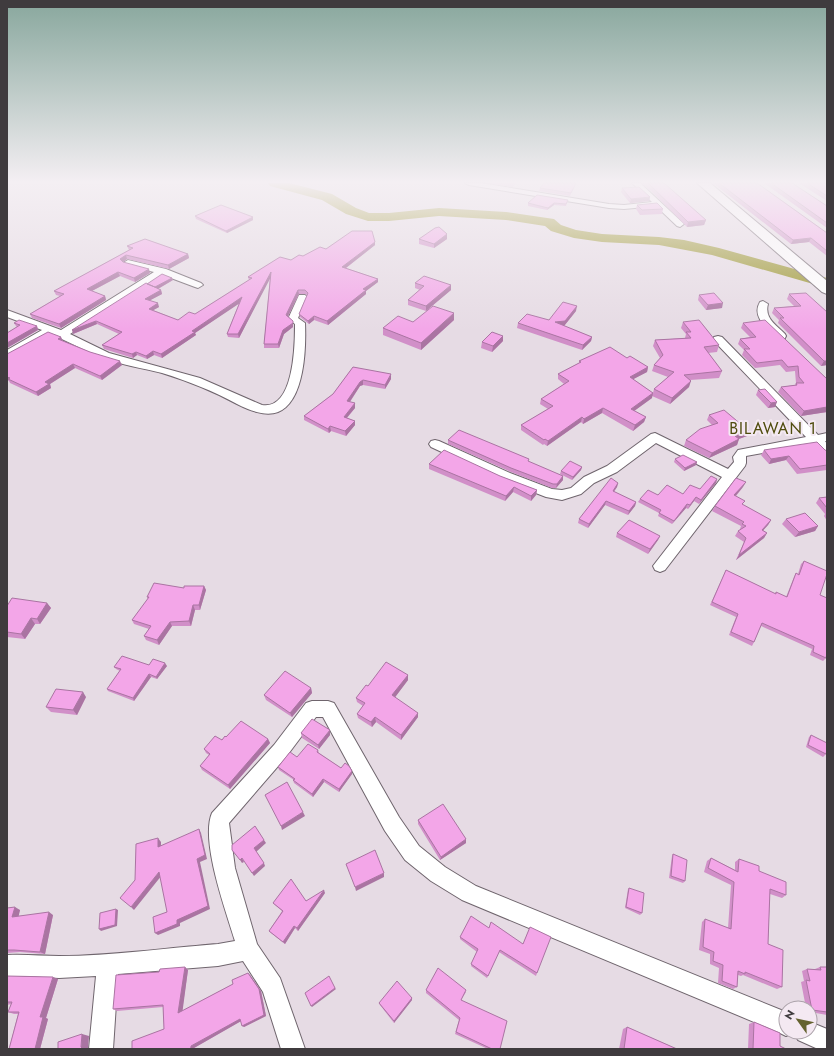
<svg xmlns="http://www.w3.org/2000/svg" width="834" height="1056" font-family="Jost,sans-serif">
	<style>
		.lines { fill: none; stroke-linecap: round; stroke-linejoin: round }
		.river { fill: #99942c; fill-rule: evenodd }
		.minor-casing { stroke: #6f656d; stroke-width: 2 }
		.trunk-casing { stroke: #6f656d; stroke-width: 2 }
		.minor { fill: #fff; fill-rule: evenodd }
		.trunk { fill: #fff; fill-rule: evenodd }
		.wall { fill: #d18fc8 }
		.shaded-wall { fill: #aa74a2 }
		.building { fill: #f3a6e8; stroke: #aa74a2 }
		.labels { text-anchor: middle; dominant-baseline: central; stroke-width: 4; stroke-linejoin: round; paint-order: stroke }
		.neighbourhood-label { font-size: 16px; letter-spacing: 1px; fill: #4f4c0d; stroke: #f4e9f2 }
	</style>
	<rect width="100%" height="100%" fill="#e6dbe4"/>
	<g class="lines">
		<path class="river" d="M268,183H289L332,194L356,208L369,213H389L439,208L506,212L554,219L561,225L576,230L602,234L659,237L684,240L719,248L827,278V288L712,255L659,245L602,242L574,238L551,231L545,226L506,220L439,216L389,221H368L346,214L322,200L270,186Z"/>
		<g class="minor-casing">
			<path id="minor" d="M465,183H481L609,204L624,205L652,202L632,183H640L684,224L680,227L677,226L656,206L624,209L609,208L469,185Z
				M128,260L166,269L201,283L203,285L198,288L195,287L163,275L70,334L109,353L200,378L262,405C294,410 295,346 295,324L288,319L299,295H305L307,297L298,318L305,323C306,347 305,401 278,412C265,417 249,410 237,404C213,391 188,381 162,373C142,368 122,365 103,358C85,351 68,341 50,334L7,358V350L42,330L7,317V310L61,330L154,272L125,265L123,263Z
				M763,301L768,304C764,318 776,325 785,334L786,336L785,338H777C768,329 751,317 760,302Z
				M718,336L722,337L818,435L827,433V441H825L827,444V455L823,454L813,444L746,456V463L745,466L665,570L660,572L655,570L653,566L722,477L656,443L617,472L594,483L581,494L562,500L546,497L500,479L431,447L429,444L431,441L435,440L439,441L510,473L552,489L562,490L571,488L584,477L607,466L651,434L655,433L728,469L734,462L733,457L738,450L806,437L714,341L713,339L714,337Z
				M312,701H328L334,703L399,817L419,846L445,867L476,886L786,1012V1032H794L786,1036L778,1032L462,900L431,881L405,860L385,831L323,717H316L286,757L229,823L235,868L257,944L280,978L305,1049H281L263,992L243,961L218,966L118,974L113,1049H89L96,976L59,978L25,976L7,977V955C25,954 42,956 59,956C112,956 165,948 218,944L235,941C226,911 200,841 212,813L274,745L306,703Z
				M810,1022L827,1029V1049H818L798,1040L794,1032H810Z"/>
		</g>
		<g class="trunk-casing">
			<path id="trunk" d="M697,183H710L827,281V294L822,292Z"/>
		</g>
		<use href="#minor" class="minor"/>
		<use href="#trunk" class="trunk"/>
	</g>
	<path class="wall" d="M490,183H516L513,187Z
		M576,183L575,185L570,196L539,191L540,188Z
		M641,183H664L706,220L704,225L687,227L650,190Z
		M713,183H757L827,233V256L809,242L791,244Z
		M764,183H792L827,206V228Z
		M799,183H827V201Z
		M622,188L650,197L649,201L630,203L621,192Z
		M568,200L566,206L554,205L547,210L528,206V203Z
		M637,205L663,209L662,214L640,215L636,209Z
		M195,216L253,217V220L227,233L196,219Z
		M419,239H447L434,248L419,244Z
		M375,242V245L346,268L378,279V282L366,291V294L328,325L314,320L309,324L300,317L299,314L307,295L305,294H299L288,316L293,321V327L284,334L279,348H264V344L270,277L239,338L228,337L227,334L239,303L195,333L196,335L162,358L154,355L147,359L137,355L133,358L104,349L102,345L119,334L97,324L73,334L147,284L173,280L158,289L161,290L162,294L150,300L159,307L153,310L178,320L195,314L249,280L248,277L291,260L326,249Z
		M127,246L188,254L189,258L169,269L127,259L123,262L150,273L135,282L120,276L92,291L105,296L106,300L61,328L32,318L30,314L60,296L56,295L54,291L129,250Z
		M415,283L451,290L426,311L408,305V300L420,290L415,288Z
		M789,294L827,312V365L821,366L778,323L779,320L772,313L774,308L794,306L787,299Z
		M699,295L722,308L706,310L698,300Z
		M576,311L564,326L592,337L591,341L582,350L517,328L518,323L549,320Z
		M454,320L421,350L383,335V328Z
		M683,322L719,345L717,352L708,353L722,371L719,378L690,380L689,387L670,404L652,396V398L634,411L646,417L644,422L633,431L602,413L583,424L581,422L547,446L544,444L543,445L521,430V425L548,409L540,404L541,399L564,384L558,379V374L579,363V361L627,358L648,367L647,372L633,379L653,393L654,389L668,377L652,371L654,365L660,358L653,346L655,340L685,338L686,334L681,328Z
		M14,323L37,326L38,330L7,348V333L17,327L16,326Z
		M743,323L827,379V412L801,416L778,392L781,387L795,385L796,383H797H796L795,371L786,372L780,365L755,368L742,355L744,350L738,344L740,339L750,337L741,328Z
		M61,337L62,341L122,365L102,380L75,368L50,384L51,388L38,396L10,383L9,381L7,380V354Z
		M503,341L492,352L481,348L482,342Z
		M353,367L391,379L385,389L363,385L360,386L350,402L355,408L347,418L355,421V425L346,436L331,431L329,433L304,420V416L333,394Z
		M758,390L775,407L768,408L756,395Z
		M709,415L749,431L747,436L739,439L737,445L709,458L684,446L686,440L712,425L707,420Z
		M448,440L563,476V480L556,488H552L511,472L448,444Z
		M764,450L827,451V470L797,474L786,460L769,464L761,455Z
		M675,459L697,462L696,465L684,471L674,462Z
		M429,464L500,476L537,490L536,495L531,501L513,492L505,501L429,469Z
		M582,467L581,470L572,480L560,474L561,471Z
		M717,479L716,483L699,504L694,501L688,509L686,508L672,524L658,516L659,513L638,502L640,499L658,495L683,494L700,489Z
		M618,483L617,487L614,492L636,502L635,506L628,515L605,505L588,528L578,523L579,519Z
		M743,487L736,496L743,505L771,520L768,525L763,530L767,533L764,538L736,560L744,542L735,536L738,531L741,529H740L741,526L712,511L715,506Z
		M827,497V521L824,516L825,514L816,503L819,498Z
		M786,519L818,526L815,531L795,537L782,524Z
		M617,533L660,536L658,540L648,554L616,537Z
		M804,561L820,595L826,658L823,661L810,655L812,649L761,626L754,642L752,646L729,635L736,617L710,605L726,570L775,594L776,592L786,597L794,577L796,573L798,574L801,564Z
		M204,586L206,590L200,610H195L191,626H172L159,645L146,640L144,636L149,629L134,624L132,620L148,599L147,597L184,588Z
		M47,603L51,608L40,624H35L25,639L7,637V606Z
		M149,665L167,666L157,679L151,677L134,701L108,691L107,689L120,671L116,669L114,667Z
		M408,675V680L395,697L418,717L401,740L376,722L372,727L358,718L357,714L363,706L357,702L356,698L368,686Z
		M311,688L312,693L292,717L266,700L264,695Z
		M86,697L77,715L51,712L46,707Z
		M301,733L330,735L319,749L302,738Z
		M811,735L826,754L823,757L806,747L809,737Z
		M226,737L268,739L270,743L230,789L202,770L200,766L209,755L206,753L204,749Z
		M318,750L319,753L341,768L352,771V774L339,792L324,782L313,797L294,783L293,780H294L279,770L278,767L297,757Z
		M418,820L466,843L440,860L418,824Z
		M673,854L685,881L683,883L669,878L672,856Z
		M711,858L735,870V862L739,859L759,871L786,895L782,898L770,894L768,944L782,987L777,989L743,975L741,976L738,975L737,987L733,989L718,983L719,968L710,964V954L699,950L702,922L705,919L728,928L731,885L704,872L707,861Z
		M629,888L642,913L640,915L625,908L628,889Z
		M325,893L298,931L295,928L285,944L271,933L269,931L282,911L275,905L273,903L306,901Z
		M7,908L20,910L18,916L53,915L45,954L20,952L7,953Z
		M530,927L537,973L536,976L499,952L487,978L471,966L477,952L460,939V937L489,928L523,944Z
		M185,967L188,970L182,1011L250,975L261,991L266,1016L244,1027L241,1021L194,1048L164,1029L163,1007L117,1011L113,1009L159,972Z
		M820,967H827V1015L810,1012V1008H806L801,982L804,981L802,971L807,969H815Z
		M7,976L58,979L46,1018L48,1019L40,1049H9L18,1014H14L8,1012L11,1004L7,1005Z
		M426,990L466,992L461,1000L500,1049H488L455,1034L459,1020L426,993Z
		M412,998V1000L394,1023L380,1005L379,1003Z
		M754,1022L780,1046L786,1049H748L749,1024Z
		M627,1027L677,1049H619L623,1029Z"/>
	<path class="shaded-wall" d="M650,197L649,201L630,203L631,199Z
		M554,203V205L547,210L548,208Z
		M253,217V220L227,233L226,231Z
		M706,220L704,225L687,227L688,222Z
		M447,234V239L434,248V244Z
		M811,238L809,242L791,244L793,240Z
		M375,242V245L342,271V267Z
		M188,254L189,258L169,269L168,265Z
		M126,255L127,259L122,263L120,259Z
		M149,269L150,273L135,282L134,278Z
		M118,272L120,276L88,293L87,289Z
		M271,272L272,275L239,338L238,334Z
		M172,278L173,280L156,290L155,287Z
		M378,279V282L366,291V294L328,325L327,321L363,289Z
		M451,285V290L426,311V306Z
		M161,290L162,294L147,302L145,299Z
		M298,290L299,294L287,318L286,315Z
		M105,296L106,300L61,328L59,324Z
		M242,297L243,301L195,333L196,335L162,358L161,354L192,331Z
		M158,303L159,307L150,312L149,309Z
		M723,303L722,308L706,310L708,305Z
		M577,306L576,311L564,326L555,322Z
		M454,313V320L421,350V343Z
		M314,316V320L309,324L308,321Z
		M96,321L97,324L73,334L72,330Z
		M293,321V327L284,334L279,348L278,344L283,330Z
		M37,326L38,330L7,348V343Z
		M503,336V341L492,352L493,346Z
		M61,337L63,341L58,339Z
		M592,337L591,341L582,350L583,345Z
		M153,351L154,355L147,359L146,356Z
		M136,352L137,355L133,358L132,354Z
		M120,361L122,365L102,380L100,376Z
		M824,361H827V365L821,366Z
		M73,364L75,368L50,384L51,388L38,396L36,392L45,382Z
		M648,367L647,372L628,382L630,377Z
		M391,374V379L385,389V385Z
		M363,380V385L360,386L347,406V401L360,382Z
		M691,381L689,387L670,404L672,398Z
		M653,393L652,398L630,414L631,409Z
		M777,402L775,407L768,408L771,403Z
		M355,403V408L344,421V417Z
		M827,407V412L801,416L804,411Z
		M603,408L602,413L583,424L584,419Z
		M582,417L581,422L547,446L548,441Z
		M646,417L644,422L633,431L635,425Z
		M355,421V425L346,436L345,431Z
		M330,426L331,431L329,433L328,429Z
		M749,431L747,436L733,441L735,436Z
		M739,439L737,445L709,458L712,453Z
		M789,456L786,460L769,464L771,459Z
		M697,462L696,465L684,471L685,468Z
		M582,467L581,470L572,480L573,477Z
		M563,476V480L556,488L557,484Z
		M717,479L716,483L699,504L701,500Z
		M746,482L743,487L732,500L734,495Z
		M618,483L617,487L611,495L613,491Z
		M514,487L513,492L505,501L506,496Z
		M537,490L536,495L531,501V496Z
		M696,497L694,501L688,509L690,505Z
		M606,501L605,505L588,528L589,524Z
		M636,502L635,506L628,515L629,511Z
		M687,504L686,508L672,524L674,521Z
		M771,520L768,525L759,535L762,530Z
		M818,526L815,531L795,537L799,532Z
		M767,533L764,538L736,560L739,555Z
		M660,536L658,540L648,554L650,549Z
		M204,586L206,590L200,610L199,605Z
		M47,603L51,608L40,624L37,619Z
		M193,605L195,610L191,626L189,621Z
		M31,618L35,624L25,639L21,634Z
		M170,622L172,626L159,645L157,640Z
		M165,663L167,666L157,679L156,677Z
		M149,674L151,677L134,701L133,698Z
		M408,675V680L393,700L392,695Z
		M311,688L312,693L292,717L290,713Z
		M83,692L86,697L77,715L73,710Z
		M418,713V717L401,740V735Z
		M375,717L376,722L372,727L371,722Z
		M330,730V735L319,749L318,745Z
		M268,739L270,743L230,789L228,785Z
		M352,771V774L339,792V789Z
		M323,779L324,782L313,797L312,794Z
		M303,812L305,816L282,830L281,826Z
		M199,829L201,833L207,859L200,862L210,909L180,923V926L158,935L155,933L177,920L197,859Z
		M158,838L161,842V850L158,847Z
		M466,839V843L440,860L441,857Z
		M264,840L266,843L256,852L254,848Z
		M242,858L244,862L242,863L240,860Z
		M264,863L265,866L254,876L252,873Z
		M159,872L162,875L134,910L131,907Z
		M384,873V877L356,891L355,887Z
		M324,890L325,893L298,931L297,928Z
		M15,907L20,910L18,919L12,917Z
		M116,909L118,910L117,926L101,931L99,929Z
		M49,912L53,915L45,954L40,952Z
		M294,926L295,928L285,944L283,942Z
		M185,967L188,970L182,1015L178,1013Z
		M248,973L250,975L261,991L266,1016L244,1027L242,1026Z
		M53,977L58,979L46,1018L48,1019L40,1049H35L40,1017Z
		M335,988L336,989L312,1007L311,1006Z
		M412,998V1000L394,1023V1021Z
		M240,1019L243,1020L194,1048V1049H188L191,1046Z
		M82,1034L89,1036L88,1049H83L81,1047Z"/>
	<path class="building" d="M544,183H576L571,193L540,188Z
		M648,183H664L706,220L688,222Z
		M719,183H757L827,233V251L811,238L793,240Z
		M771,183H792L827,206V223Z
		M807,183H827V196Z
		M639,187L650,197L631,199L622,188Z
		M537,195L568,200L566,204L554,203L548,208L528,203Z
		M657,203L663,209L642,210L637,205Z
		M221,205L253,217L226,231L195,216Z
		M439,227L447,234L434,244L419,239L435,228Z
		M352,231H372L375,242L342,267L378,279L363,289L366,290L327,321L314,316L308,321L299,314L308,293L305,290H298L286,315L293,321V323L283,330L278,344H264L271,272L238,334H227L242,297L192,331L195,332L161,354L153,351L146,356L136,352L132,354L102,345L122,332L96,321L72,330L146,283L161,290L145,299L158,303L149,309L178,320L189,312L195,314L252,278L248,277L280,257L291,260L299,255L303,256L320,247L326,249Z
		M145,239L188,254L168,265L126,255L120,259L123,262L149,269L134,278L118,272L87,289L105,296L59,324L30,314L64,294L54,291L133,248L127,246Z
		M162,274L172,278L155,287L147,284Z
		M424,276L451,285L426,306L408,300L424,286L415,283Z
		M714,293L723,303L708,305L699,295Z
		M806,293L827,312V361H824L780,318H784L774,308L801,306L789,294Z
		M563,302L577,306L565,321L555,322L592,337L583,345L518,323L527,314L549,320Z
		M433,306L454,313L421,343L383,328L398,316L413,322Z
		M19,320L37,326L7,343V333L20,325L14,323Z
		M699,320L719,345L704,347L722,371L684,375L691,381L672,398L654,389L674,372L654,365L663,355L655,340L691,338L686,332H691L683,322Z
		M765,320L827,379V407L804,411L781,387L797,385L796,383H804L799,377L798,366L788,367L782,360L757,363L744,349H750L740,339L756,337L743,323Z
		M48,332L61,337L58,339L90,352L120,361L100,376L73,364L45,382L49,384L36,392L8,379L10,378L7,377V354Z
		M492,332L503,336L493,346L482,342Z
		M610,347L627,358L630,356L648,367L630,377L653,393L631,409L646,417L635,425L603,408L584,419L582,417L548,441L545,439L544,440L521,425L553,406L541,399L569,381L558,374L581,362L579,361Z
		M353,367L391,374L385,385L363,380L360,382L347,401L355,403L344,417L355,421L345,431L330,426L328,429L304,416L333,394Z
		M765,389L777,402L771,403L758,390Z
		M724,410L749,431L735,436L739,439L712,453L686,440L700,429L718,423L709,415Z
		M459,430L529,459L528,461L563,476L557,484H553L511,468L448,440Z
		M817,442L825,450L827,451V465L800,469L789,456L771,459L764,450Z
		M444,450L500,476L537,490L531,496L514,487L506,496L429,464Z
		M683,455L697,462L685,468L675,459Z
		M570,461L582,467L573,477L561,471Z
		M711,476L717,479L701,500L696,497L690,505L687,504L674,521L659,513L661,510L640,499L648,490L658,495L667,485L683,494L690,485L700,489Z
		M611,478L618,483L613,491L636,502L629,511L606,501L589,524L579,519Z
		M736,478L746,482L734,495L745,501L742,504L771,520L762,530L767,533L739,555L746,538L738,531L746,526L742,524L744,522L715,506Z
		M827,497V508L819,498Z
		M805,513L818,526L799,532L786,519Z
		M629,520L660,536L650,549L617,533Z
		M804,561L827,571V574L820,595L827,598V653L826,658L813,652L814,646L762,623L754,642L731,632L738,614L712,602L726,570L776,594V592L787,597L796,573L799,575Z
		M154,583L184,588V586H204L199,605H193L189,621L170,622L157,640L144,636L151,626L132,620L149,597H147Z
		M12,598L47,603L37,619L31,618L21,634L7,632V606Z
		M122,656L149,665L153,659L165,663L156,677L149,674L133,698L107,689L121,669L114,667Z
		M386,662L408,675L392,695L418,713L401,735L375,717L371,722L357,714L365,703L356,698L366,685L368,686Z
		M285,671L311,688L290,713L264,695Z
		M56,689L83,692L73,710L46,707Z
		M312,719L330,730L318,745L301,733Z
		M241,721L268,739L228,785L200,766L210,754L204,749L215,736L222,740L225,736L226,737Z
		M811,735L827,743V750L826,754L808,745Z
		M308,744L318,750L317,752L341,768L345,763L349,766L352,771L339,789L323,779L312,794L293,780L295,779L278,767L290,752L297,757Z
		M287,782L303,812L281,826L265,795Z
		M443,804L466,839L441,857L418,820Z
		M255,826L264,840L254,848L264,863L252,873L242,858L240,860L232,850V845Z
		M199,829L205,855L197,859L208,906L177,920V924L155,933L153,917L167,912L159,872L131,907L120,898L135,880L136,844L158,838V847Z
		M375,850L384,873L355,887L346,864Z
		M673,854L687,860L685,881L671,876Z
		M711,858L738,872L739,859L759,866V871L786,882V895L770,889L768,944L783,950L782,987L745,972V974L738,971L737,987L722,981L723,965L713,961L714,952L703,947L705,919L731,929L734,882L708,868Z
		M291,879L306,901L324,890L297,928L294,926L283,942L269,931L283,911L273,903Z
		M629,888L644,893L642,913L626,907Z
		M15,907L12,917L49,912L40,952L14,950H7V908Z
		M116,909L115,925L99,929L100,913Z
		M471,916L489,928L491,922L523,944L530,927L551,937L537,973L500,950L488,976L471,964L478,949L460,937Z
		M185,967L178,1013L233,984L232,980L248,973L259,989L264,1015L242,1026L240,1019L191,1046V1048L188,1049H132V1041L164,1029L163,1005L113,1009L116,975L159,972L160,969Z
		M820,967H827V1012L812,1010L806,980L810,981L807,969L821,970Z
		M438,968L466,990L461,1000L507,1021L500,1049H492L456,1032L460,1018L426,990Z
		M7,976L53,977L40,1017H43L35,1049H9L19,1012H8L12,1002H7Z
		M329,976L335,988L311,1006L305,993Z
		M397,981L412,998L394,1021L379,1003Z
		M754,1022L780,1033V1046L786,1049H753Z
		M627,1027L677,1049H624Z
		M82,1034L81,1047L83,1049H58V1042Z"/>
	<linearGradient id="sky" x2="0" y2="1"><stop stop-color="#88a79d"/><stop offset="0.55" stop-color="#f4eff3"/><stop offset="1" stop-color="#f4eff3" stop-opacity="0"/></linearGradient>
	<rect width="834" height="331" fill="url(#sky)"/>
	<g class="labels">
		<g class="neighbourhood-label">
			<text x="773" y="428">BILAWAN 1</text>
		</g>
	</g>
	<rect width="834" height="1056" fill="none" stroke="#3f3b3e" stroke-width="16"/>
	<g transform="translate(798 1020) rotate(303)"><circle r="19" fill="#f4e9f2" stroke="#aca3aa"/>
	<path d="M0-3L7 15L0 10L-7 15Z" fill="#64622f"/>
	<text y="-6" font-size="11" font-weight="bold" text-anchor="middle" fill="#3f3b3e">N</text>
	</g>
</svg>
